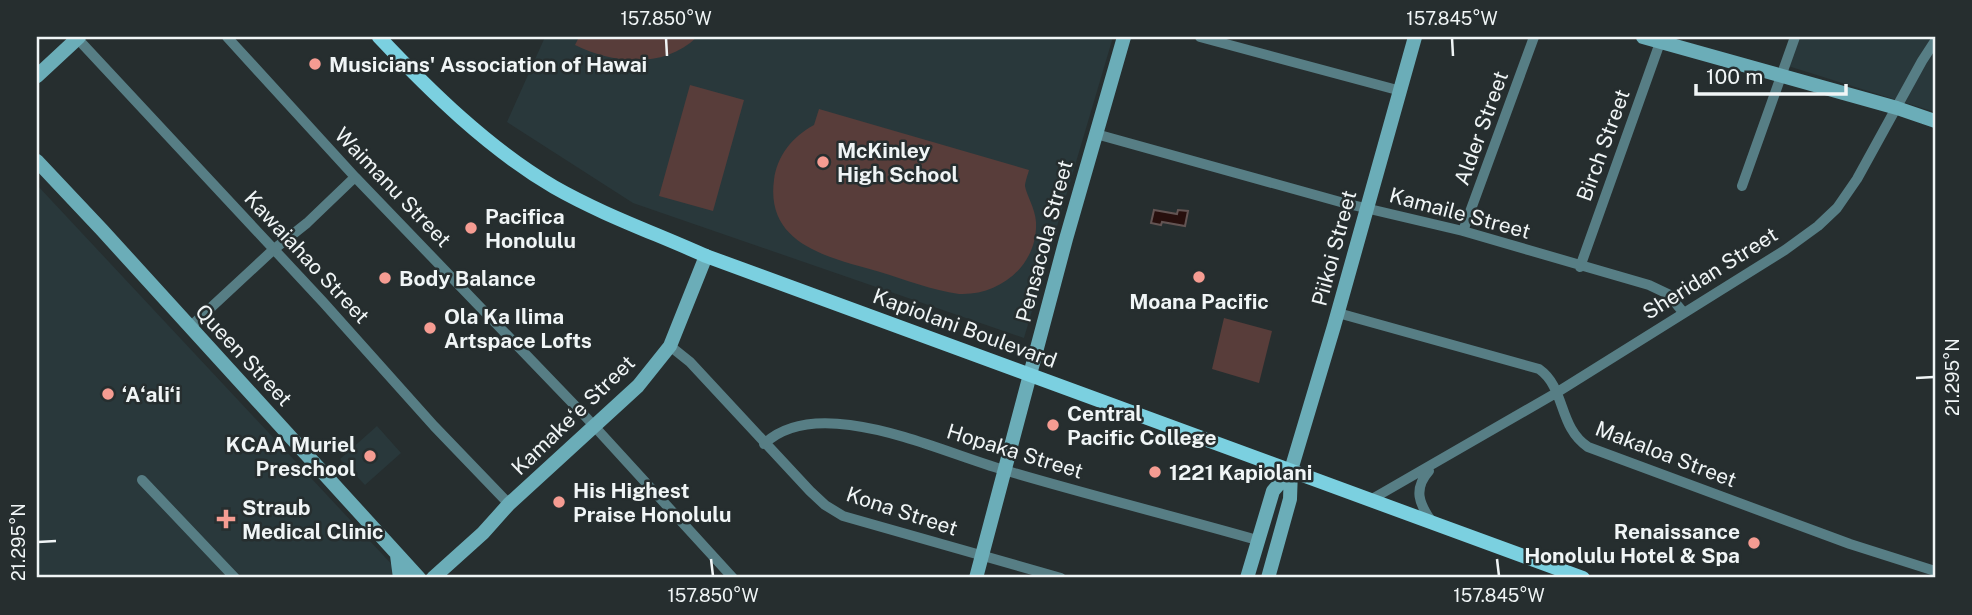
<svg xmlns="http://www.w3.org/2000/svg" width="1972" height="615" font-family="'Public Sans',sans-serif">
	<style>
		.built { fill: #29383b }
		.green { fill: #583d3a }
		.water { fill: #270f0d; stroke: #635453; stroke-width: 2 }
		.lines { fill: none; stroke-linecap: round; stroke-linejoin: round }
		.street { stroke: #577e85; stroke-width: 10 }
		.secondary { stroke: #6badb8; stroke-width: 14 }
		.primary { stroke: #7bd0e0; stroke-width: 14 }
		.ticks { fill: none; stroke: #f0f5f6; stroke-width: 2.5 }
		.poi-dot { fill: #f59c92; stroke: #262e2f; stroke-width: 2.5 }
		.labels { text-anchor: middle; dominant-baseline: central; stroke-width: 5; stroke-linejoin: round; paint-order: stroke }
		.poi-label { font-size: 21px; font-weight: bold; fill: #f0f5f6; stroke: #262e2f; text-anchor: start }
		.street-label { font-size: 21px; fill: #f0f5f6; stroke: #262e2f }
		.neatline { fill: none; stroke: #f0f5f6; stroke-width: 2.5 }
		.ticks-label { font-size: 18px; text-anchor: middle; fill: #f0f5f6 }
	</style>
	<rect width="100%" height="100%" fill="#262e2f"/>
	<path class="built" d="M545,37H1113L1024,338L633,203L507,122Z
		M1799,37H1935V112L1788,66Z
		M37,185L398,571L404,578H37Z
		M377,426L401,453L365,485L340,459Z"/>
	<path class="green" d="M579,37H697C664,69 613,64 575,45Z
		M690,85L744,100L713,211L659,196Z
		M819,109L1029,170C1028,174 1025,182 1025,186C1026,194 1035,208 1036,222C1038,265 1000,296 959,294C932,290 906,280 880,272C833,258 765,247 774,180C777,156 792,137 814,125Z
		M1224,318L1272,331L1259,383L1212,369Z"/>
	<path class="water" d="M1154,210L1177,214L1178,210L1188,211L1185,226L1162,222L1161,225L1151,223Z"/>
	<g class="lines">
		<path class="street" d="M76,37L323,302L434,426L509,504
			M227,37L355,177L584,415L733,578
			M1200,37L1401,91
			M1096,134L1344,203L1463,231L1649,285L1668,294L1683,312
			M1742,186L1795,37
			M1463,231L1534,37
			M1580,267L1662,37
			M1338,313L1539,369C1566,388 1558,427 1588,447L1850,544L1935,571
			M190,327L273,250L307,223L355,177
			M670,346L690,362L810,491L825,505L843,516L1061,578
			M764,444C787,422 821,421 850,425C903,432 954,455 1004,470C1088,495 1173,516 1257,540
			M1429,471C1413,489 1419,504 1432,522
			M142,480L235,578
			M1372,499L1556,393L1785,250L1818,226L1837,208L1857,179L1922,61L1935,41"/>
		<path class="secondary" d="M1643,37L1897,108L1935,121
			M37,76L79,37
			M37,161L102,230L419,578
			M397,555L400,578
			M433,578L483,533L509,504L638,386L670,346L706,256
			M976,578L1066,239L1124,37
			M1247,578L1273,491L1291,470
			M1268,578L1290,499L1291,470L1334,326L1415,37"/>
		<path class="primary" d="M379,37C431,92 488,148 554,187C603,215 655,233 706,256L1583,578"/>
	</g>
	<path class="ticks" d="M666,38L667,56M1452,38L1453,56M1916,378L1934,377M38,542L56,541M711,559L713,576M1497,559L1499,576"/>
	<g class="poi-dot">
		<circle cx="315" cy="64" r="7"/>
		<circle cx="823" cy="162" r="7"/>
		<circle cx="471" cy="228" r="7"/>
		<circle cx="1199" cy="277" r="7"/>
		<circle cx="385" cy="278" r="7"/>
		<circle cx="430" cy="328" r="7"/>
		<circle cx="108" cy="394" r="7"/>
		<circle cx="1053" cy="425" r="7"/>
		<circle cx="370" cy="456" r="7"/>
		<circle cx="1155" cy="472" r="7"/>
		<circle cx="559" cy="502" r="7"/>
		<path d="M222.5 508.5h7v7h7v7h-7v7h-7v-7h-7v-7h7z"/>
		<circle cx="1754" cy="543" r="7"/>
	</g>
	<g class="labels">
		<g class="poi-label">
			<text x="329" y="64">Musicians' Association of Hawai</text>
			<text x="837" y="150">McKinley<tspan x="837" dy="24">High School</tspan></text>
			<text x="485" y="216">Pacifica<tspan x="485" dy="24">Honolulu</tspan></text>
			<text x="399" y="278">Body Balance</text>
			<text x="1199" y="301" text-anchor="middle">Moana Pacific</text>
			<text x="444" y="316">Ola Ka Ilima<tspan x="444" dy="24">Artspace Lofts</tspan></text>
			<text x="122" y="394">‘A‘ali‘i</text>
			<text x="1067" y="413">Central<tspan x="1067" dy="24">Pacific College</tspan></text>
			<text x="356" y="444" text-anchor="end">KCAA Muriel<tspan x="356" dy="24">Preschool</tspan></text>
			<text x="1169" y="472">1221 Kapiolani</text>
			<text x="573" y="490">His Highest<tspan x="573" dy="24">Praise Honolulu</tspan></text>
			<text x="242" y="507">Straub<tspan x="242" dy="24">Medical Clinic</tspan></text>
			<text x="1740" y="531" text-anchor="end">Renaissance<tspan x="1740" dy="24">Honolulu Hotel &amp; Spa</tspan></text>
		</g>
		<g class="street-label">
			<text transform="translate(1481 128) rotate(-70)">Alder Street</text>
			<text transform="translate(1603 145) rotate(-70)">Birch Street</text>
			<text transform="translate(393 187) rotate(46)">Waimanu Street</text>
			<text transform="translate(1460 213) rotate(15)">Kamaile Street</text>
			<text transform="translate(1044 241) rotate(-75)">Pensacola Street</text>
			<text transform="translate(1334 248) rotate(-75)">Piikoi Street</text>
			<text transform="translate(307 257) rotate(47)">Kawaiahao Street</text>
			<text transform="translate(1710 273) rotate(-32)">Sheridan Street</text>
			<text transform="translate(965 328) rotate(20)">Kapiolani Boulevard</text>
			<text transform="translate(244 355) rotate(47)">Queen Street</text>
			<text transform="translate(573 415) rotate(-44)">Kamakeʻe Street</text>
			<text transform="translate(1015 451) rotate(17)">Hopaka Street</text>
			<text transform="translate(1666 454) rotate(21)">Makaloa Street</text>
			<text transform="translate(902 511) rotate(18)">Kona Street</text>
		</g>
	</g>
	<rect width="1972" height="615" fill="none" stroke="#262e2f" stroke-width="77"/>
	<path d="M1696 84v10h150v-10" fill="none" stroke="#f0f5f6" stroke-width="3.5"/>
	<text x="1706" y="84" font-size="21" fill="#f0f5f6" stroke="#262e2f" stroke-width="5" paint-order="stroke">100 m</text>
	<rect x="38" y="38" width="1896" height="538" class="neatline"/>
	<g class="ticks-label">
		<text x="666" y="25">157.850°W</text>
		<text x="1452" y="25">157.845°W</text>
		<text transform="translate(1953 377) rotate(-90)" y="6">21.295°N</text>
		<text transform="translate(19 542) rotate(-90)" y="6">21.295°N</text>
		<text x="713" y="602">157.850°W</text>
		<text x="1499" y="602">157.845°W</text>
	</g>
</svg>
